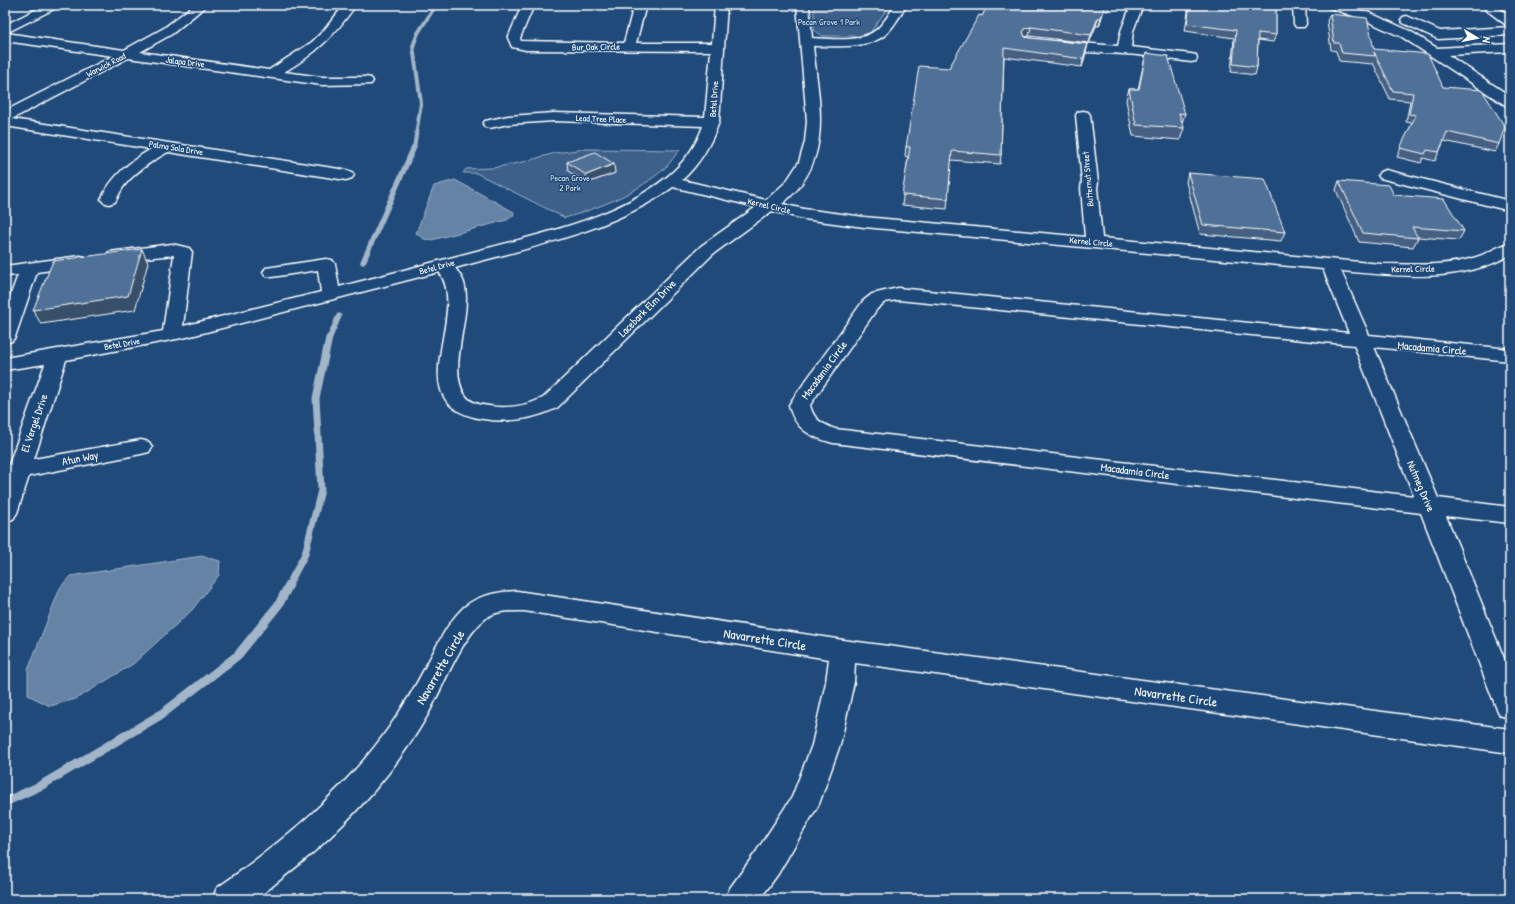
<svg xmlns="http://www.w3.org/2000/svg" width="1515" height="904" font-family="'Patrick Hand',sans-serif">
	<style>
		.green { fill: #3c618b; stroke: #9eb0c5 }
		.water { fill: #6583a4; stroke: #a3b5c8 }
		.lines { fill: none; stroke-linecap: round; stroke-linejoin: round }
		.stream-far3 { stroke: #a3b5c8; stroke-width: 4 }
		.stream-far2 { stroke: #a3b5c8; stroke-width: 5.5 }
		.stream-far1 { stroke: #a3b5c8; stroke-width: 7 }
		.stream { stroke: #a3b5c8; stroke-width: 9 }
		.minor-casing { stroke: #fff; stroke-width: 3 }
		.minor { fill: #1f4a7a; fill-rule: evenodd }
		.wall { fill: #456182; stroke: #fff }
		.shaded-wall { fill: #384f6a; stroke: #fff }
		.building { fill: #507197; stroke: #fff }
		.labels { text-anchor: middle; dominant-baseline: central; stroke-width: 3; stroke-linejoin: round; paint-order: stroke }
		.far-park-label { font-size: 9px; fill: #d8dfe8; stroke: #1f4a7a }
		.far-street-label { font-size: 9px; fill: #fff; stroke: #1f4a7a }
		.street-label { font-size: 11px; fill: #fff; stroke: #1f4a7a }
		.near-street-label { font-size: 13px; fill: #fff; stroke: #1f4a7a }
	</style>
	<rect width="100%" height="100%" fill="#1f4a7a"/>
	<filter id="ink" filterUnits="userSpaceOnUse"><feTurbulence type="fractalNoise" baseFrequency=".025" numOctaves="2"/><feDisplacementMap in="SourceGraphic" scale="8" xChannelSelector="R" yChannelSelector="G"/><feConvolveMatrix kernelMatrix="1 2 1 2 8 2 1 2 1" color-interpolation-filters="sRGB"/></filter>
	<g filter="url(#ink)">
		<path class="green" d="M860,5H890L870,33L858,36H823L814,30V8H860Z
			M585,149L680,150C675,155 671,162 666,167C638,193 601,207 565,218L476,173H463L466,169L492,168L523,162L555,153Z"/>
		<path class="water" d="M455,180L514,212L513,216L507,220L432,240L424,239L416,233L434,186Z
			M202,556L220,561L219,575L192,610L133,664L76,699L50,706L28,695V670L60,588L70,576Z"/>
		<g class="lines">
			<path class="stream-far3" d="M414,148L421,103L413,46L418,33L436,5"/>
			<path class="stream-far2" d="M363,262L414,147
				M329,339L339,316"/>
			<path class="stream-far1" d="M288,586L305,554L321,490L316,398L329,338"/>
			<path class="stream" d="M5,802L40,786L162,714L238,655L279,604L289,585"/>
			<g class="minor-casing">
				<path id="minor" d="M45,5H60L58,7L6,33L124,50L164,28L194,5H207L172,34L140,52L269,70L312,42L325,29L344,5H356C334,36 317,53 284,72L322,77H366L371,78L373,81L371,84L322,85L128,58L12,119L346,170L352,172L354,175L352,178L346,180L168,152C152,161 136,171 124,186C120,191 118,197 115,202L109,204L103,202L101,199C112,176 129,162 151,149L5,126V111L113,56L5,41V25Z
					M522,5H534L520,38L521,41L624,43L634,5H646L636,43H712L715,5H727L719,122C711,144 700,164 682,180L766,200L786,182L799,162L805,142L807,121L797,5H809L812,38C832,39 860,43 876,30C884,23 890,13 895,5H907C900,15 894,27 885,35C868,49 834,46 813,46C819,105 835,161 782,204L804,209L864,217L1085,237L1081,188L1082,182L1076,115L1078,112L1083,111L1088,112L1090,115L1098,182L1097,188L1102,238L1381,264C1411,264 1444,267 1473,258C1486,255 1497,246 1510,243V255C1460,284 1396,276 1341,271L1369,335L1510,349V361L1374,347L1438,498L1510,507V523L1446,516L1510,673V719L1500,715L1496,707L1421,513L833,443C811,437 794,429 789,405L792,400L863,301L872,294L898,288L1349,333L1323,269L864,227L804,219L772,211L713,254L557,408C534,419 508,423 483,419C395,405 471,315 439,272L187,337L66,360L34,459L141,440L149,442L152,447L149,452L141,454L29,476L17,513L13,519L5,521V479L7,470L45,364L5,370V358L163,331L174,255L115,261L109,260L106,256L109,252L172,244L189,248L192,252L183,326L321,292L318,270L272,277L266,276L263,272L266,268L326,259L332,260L335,264L339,287C389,274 438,261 488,248C549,232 617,217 667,177C684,163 696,146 703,126L554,121L508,124L490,128L485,127L483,124L485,121L508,116L554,113L705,117L711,51L526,50L512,47L508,38ZM673,187L756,207L701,246L543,398C526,406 507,409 489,406C480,405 470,403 465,395C447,369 471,318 465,287C464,280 459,273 455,268C526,248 612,232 673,187ZM898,300L1354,345L1414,496L835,429C822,424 813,419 810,405L877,309L885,302Z
					M1131,5H1143L1133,31L1131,47L1191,54L1196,55L1197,58L1196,61L1191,62C1168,59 1146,55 1123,54C1099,52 1075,53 1052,48L1050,45L1052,42L1056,41L1118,46L1121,31Z
					M1293,5H1305L1306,24L1304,27H1296L1294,24Z
					M1325,5H1343L1370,13L1410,31L1437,48L1510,44V52L1448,55L1510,96V106L1505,105L1402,37L1362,19L1327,7Z
					M1480,5H1494L1510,16V26L1506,25Z
					M1407,16L1440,31L1510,27V35L1438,39L1403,23L1401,20L1403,17Z
					M1386,170L1510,201V211L1380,178L1378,175L1380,172Z
					M80,256L86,257L89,261L86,265L37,272L15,337L12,341L5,343V310L18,275L5,276V266Z
					M517,591L843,640L1510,729V753L855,663L854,682L840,745L819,804L778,874L760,899H725L730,888L756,852L792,797L812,745L826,682L829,659L524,611C511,611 497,610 486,618C460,639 444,686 427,716C390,780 339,834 281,879C274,884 261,897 254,899C246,901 222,899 212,899L217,888C282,842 344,792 390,726C404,706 416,685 427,664C438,644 447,623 463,608C478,595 498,592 517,591Z"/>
			</g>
			<use href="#minor" class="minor"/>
		</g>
		<path class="wall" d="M988,5H1110L1108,11L1104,10L1099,26H1096L1089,43L1029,36H1025L1030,38L1088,44L1082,67L1004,57L1001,155L1000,164L951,160L947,209L902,205L908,157L905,156L906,147L949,68L982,16Z
			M1189,5H1276V35L1273,42L1258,40L1257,67L1255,75L1231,72L1234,38L1185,31Z
			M1330,14L1374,49L1443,87L1499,144L1495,152L1444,141L1435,161L1423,158L1421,163L1397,157L1412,123L1406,122L1410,101L1390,99L1373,63L1372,64L1339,61L1336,51L1331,50L1327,21Z
			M1146,53L1185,114L1182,123L1184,128L1180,140L1133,136L1126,100L1129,89H1138Z
			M567,162L615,173L587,183L568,171Z
			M1188,173L1285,232L1281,241L1200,234L1186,182Z
			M1339,181L1394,195L1464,231L1459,240L1417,237L1418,238L1413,247L1359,242L1336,190Z"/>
		<path class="shaded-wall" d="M1105,5L1104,10L1099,26L1101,18Z
			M1098,18L1096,26L1089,43L1091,35Z
			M1031,27L1029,36L1025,37L1023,32L1026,28Z
			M1088,44L1086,53L1082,67L1083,59Z
			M614,164L615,173L587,183L586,175Z
			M142,249L148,263L135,310L41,324L33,310Z"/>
		<path class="building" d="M988,5H1105L1101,18H1098L1091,35L1031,27L1026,28L1023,32L1025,37L1030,38L1088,44L1083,59L1004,48L1001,155L952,151L948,199L902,195L910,147H906L919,66L949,68L979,15L982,16Z
			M1190,5H1276V35L1258,33L1257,67L1233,64L1236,30L1187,24Z
			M1330,14L1367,18L1374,49L1428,54L1443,87L1482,90L1505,127L1499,144L1447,132L1439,152L1427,150L1425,154L1400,148L1416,115L1409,114L1413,93L1393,91L1374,52L1375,56L1342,53L1339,43H1334Z
			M1146,53L1168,56L1185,114L1179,113L1184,128L1136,125L1129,89H1139Z
			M595,152L614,164L586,175L567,162Z
			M1188,173L1265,179L1285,232L1203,225Z
			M1339,181L1389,185L1394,195L1444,199L1464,231L1412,227L1418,238L1363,233Z
			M142,249L128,296L33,310L53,261Z"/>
	</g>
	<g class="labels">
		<g class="far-park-label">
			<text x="829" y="22">Pecan Grove 1 Park</text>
			<text x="570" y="178">Pecan Grove<tspan x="570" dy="10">2 Park</tspan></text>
		</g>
		<g class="far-street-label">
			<text transform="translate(596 47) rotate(-1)">Bur Oak Circle</text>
			<text transform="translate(185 62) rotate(7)">Jalapa Drive</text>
			<text transform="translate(106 65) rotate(-27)">Warwick Road</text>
			<text transform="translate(714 99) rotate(-86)">Betel Drive</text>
			<text transform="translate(601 119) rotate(2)">Lead Tree Place</text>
			<text transform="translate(176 148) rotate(9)">Palma Sola Drive</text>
			<text transform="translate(1088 179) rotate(-95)">Butternut Street</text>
			<text transform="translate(769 206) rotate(13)">Kernel Circle</text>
			<text transform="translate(1091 242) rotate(5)">Kernel Circle</text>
			<text transform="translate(437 267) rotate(-15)">Betel Drive</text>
			<text transform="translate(1413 269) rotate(-1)">Kernel Circle</text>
			<text transform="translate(122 344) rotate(-10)">Betel Drive</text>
		</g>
		<g class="street-label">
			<text transform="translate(647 308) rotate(-45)">Lacebark Elm Drive</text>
			<text transform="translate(1432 348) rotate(5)">Macadamia Circle</text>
			<text transform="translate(824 370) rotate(-54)">Macadamia Circle</text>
			<text transform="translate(34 423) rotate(-71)">El Vergel Drive</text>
			<text transform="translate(80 458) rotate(-11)">Atun Way</text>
			<text transform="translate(1135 471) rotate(7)">Macadamia Circle</text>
			<text transform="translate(1421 486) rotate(67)">Nutmeg Drive</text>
		</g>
		<g class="near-street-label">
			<text transform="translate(765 639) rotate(9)">Navarrette Circle</text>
			<text transform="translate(440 667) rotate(-60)">Navarrette Circle</text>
			<text transform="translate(1176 696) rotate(8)">Navarrette Circle</text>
		</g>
	</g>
	<rect width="1515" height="904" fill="none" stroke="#1f4a7a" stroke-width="20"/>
	<rect x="10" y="10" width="1495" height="884" fill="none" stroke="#fff" stroke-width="1.5" filter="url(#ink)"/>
	<g transform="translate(1477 38) rotate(100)" stroke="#1f4a7a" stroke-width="3" paint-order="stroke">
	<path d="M0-3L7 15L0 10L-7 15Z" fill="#ffffff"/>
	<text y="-6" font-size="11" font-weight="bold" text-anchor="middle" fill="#ffffff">N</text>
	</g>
</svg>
